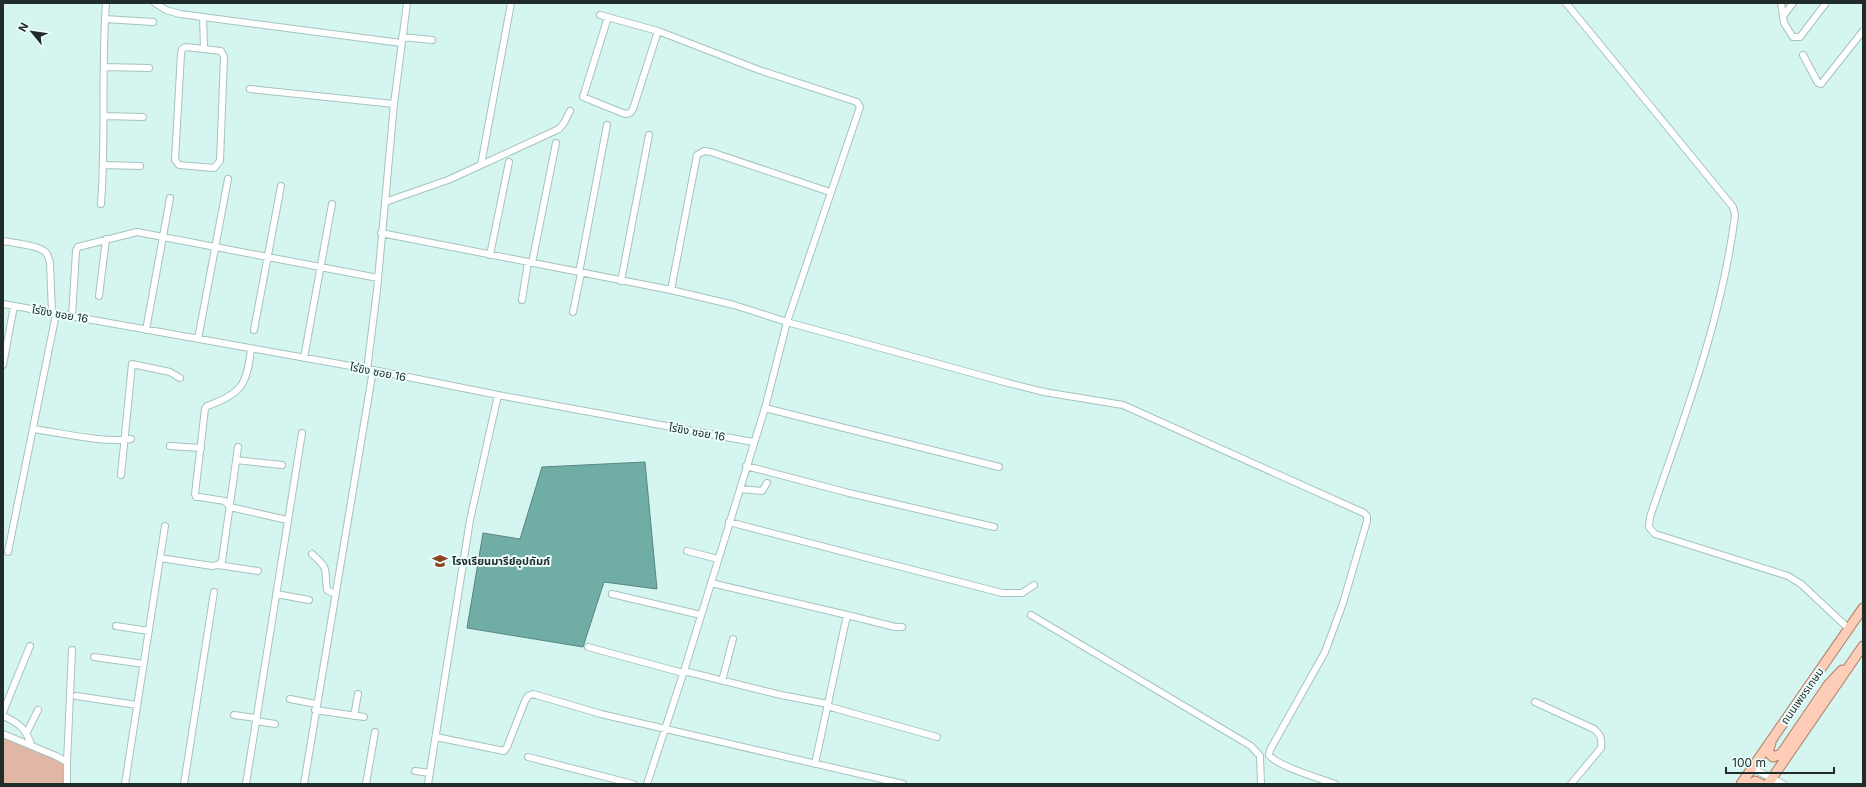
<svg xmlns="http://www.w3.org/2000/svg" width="1866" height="787" font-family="Inter,'Noto Sans Thai',sans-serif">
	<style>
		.green { fill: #e0b6a5 }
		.water { fill: #70ada5; stroke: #588680 }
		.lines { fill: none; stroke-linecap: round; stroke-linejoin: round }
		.street-casing { stroke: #a5c3bf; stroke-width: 8 }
		.primary-casing { stroke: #ae7f68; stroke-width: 11 }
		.street { stroke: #fff; stroke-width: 6 }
		.primary { stroke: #fdcdb8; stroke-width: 9 }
		.labels { text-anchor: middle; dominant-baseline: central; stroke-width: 4; stroke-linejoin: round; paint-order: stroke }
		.street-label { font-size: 11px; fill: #202c2a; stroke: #ecfffc }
		.poi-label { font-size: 11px; font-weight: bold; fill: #202c2a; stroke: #ecfffc; text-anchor: start }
	</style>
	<rect width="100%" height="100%" fill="#d5f5f0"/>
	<path class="green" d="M3,736L59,759L65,766V784H3Z"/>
	<path class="water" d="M645,462L657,589L604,582L583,647L467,628L483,533L520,539L542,467Z"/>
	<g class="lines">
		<g class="street-casing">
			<path id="street" d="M155,3L166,10L180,14L401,43
				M1566,3L1733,207L1735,215C1722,319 1684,418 1650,517L1649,527L1655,534L1788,576L1801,584L1848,628
				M1781,3L1784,23L1793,37H1800L1826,3
				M600,15L658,31L759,70L857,102L860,107L787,322L765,408L684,671L647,784
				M1783,16L1793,3
				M203,17L204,48
				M608,17L583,97L625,114L630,113L633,109L658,31
				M105,19L153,22
				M402,37L432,40
				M186,47L221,51L224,57L220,161L214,168L179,165L175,160L181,54L182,49Z
				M1803,55L1818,83L1821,84L1863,31
				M104,67L149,68
				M250,89L394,104
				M104,116L143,117
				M104,165L140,166
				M481,165L559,129L564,123L570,111
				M385,202L448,180L481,165L511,3
				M101,204C106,137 101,70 106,3
				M381,233L671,290L734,305L787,322L1008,383L1044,392L1123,405L1364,513L1367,516V521L1343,603L1325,652L1270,750L1269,755
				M3,241C13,243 37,245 44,251C48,253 48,258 50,262L52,313
				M490,255L509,162
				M532,263L556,143
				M579,273L607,125
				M621,281L649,135
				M671,290L697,155L704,151L711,152L830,192
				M99,296L106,239
				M522,300L528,262
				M3,304L373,370L498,395L753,442
				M573,312L581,273
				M72,317L76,251L78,247L137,232L378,278
				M146,330L170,198
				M254,330L281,186
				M198,339L228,179
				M251,349C247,384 242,394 207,406L205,409L195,494L196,497H199L225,501L230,507L287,520
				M304,358L332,204
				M3,365L14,306
				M367,370L377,290L394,104L407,3
				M765,408L999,467
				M33,429C62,433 103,443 131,439
				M170,446L201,448
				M236,460L282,465
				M746,466L849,493L994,527
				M121,475L132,364L170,372L180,378
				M740,489L762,491L767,483
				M729,522L1002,593H1022L1034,585
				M687,551L718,559
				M8,552L56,314
				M312,554C330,570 324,568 327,590L335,594
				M160,558L212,566L218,565L222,561L238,447
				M218,565L258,571
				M711,583L847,615L815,764
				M276,594L309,600
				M612,594L701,615
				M847,615L895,627H902
				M1031,615L1251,746L1260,756L1261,784
				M116,626L149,631
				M588,647L683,673
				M94,657L144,664
				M684,671L781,695L828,704
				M722,681L733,639
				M76,696L137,705
				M290,699L316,704
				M1535,702L1594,729C1601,735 1602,739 1601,748L1571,784
				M827,706L937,737
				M315,710L364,717
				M3,712L30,646
				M234,715L256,718
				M3,716C20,723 26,730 32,746
				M354,716L358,694
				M256,721L275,724
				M27,732L38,710
				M3,734L56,756L67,762V784
				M436,737L504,751L507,747L525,701L528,696L533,694L601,714L903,784
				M1269,755C1277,766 1321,779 1335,784
				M528,757L633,784
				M67,762L72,650
				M1752,768L1783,784
				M415,771L430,773
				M125,784L165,526
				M184,784L214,592
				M246,784L302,433
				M304,784L373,370
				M366,784L375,732
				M428,784L470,520L498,395"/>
		</g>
		<g class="primary-casing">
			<path id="primary" d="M1771,743L1768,752L1773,757L1781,754L1828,685L1842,670
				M1741,784L1863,608
				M1751,784L1755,781L1761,784
				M1768,784L1863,646"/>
		</g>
		<use href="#street" class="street"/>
		<use href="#primary" class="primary"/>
	</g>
	<defs>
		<g id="school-bare" transform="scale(1.2)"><path d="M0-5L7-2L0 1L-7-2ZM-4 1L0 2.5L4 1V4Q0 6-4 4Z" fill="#8b4322" stroke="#ecfffc" stroke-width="2.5" paint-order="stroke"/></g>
	</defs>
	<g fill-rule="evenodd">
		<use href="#school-bare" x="440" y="561"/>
	</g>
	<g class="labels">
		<g class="street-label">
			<text transform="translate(60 314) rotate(10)">ไร่ขิง ซอย 16</text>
			<text transform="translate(378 372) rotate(11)">ไร่ขิง ซอย 16</text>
			<text transform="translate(697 432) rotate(10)">ไร่ขิง ซอย 16</text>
			<text transform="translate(1802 696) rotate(-55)">ถนนเพชรเกษม</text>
		</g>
		<g class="poi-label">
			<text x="452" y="561">โรงเรียนมารีย์อุปถัมภ์</text>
		</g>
	</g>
	<rect width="1866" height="787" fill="none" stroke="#202c2a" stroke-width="8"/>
	<g transform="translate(32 32) rotate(299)" stroke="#ecfffc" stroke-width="3" paint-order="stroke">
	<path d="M0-3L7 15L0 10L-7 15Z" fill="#202c2a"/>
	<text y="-6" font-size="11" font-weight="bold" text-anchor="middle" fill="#202c2a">N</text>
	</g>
	<path d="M1726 767v6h108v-6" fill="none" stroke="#202c2a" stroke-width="2"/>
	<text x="1732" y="767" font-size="12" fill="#202c2a" stroke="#ecfffc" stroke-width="3" paint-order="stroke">100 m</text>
</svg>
